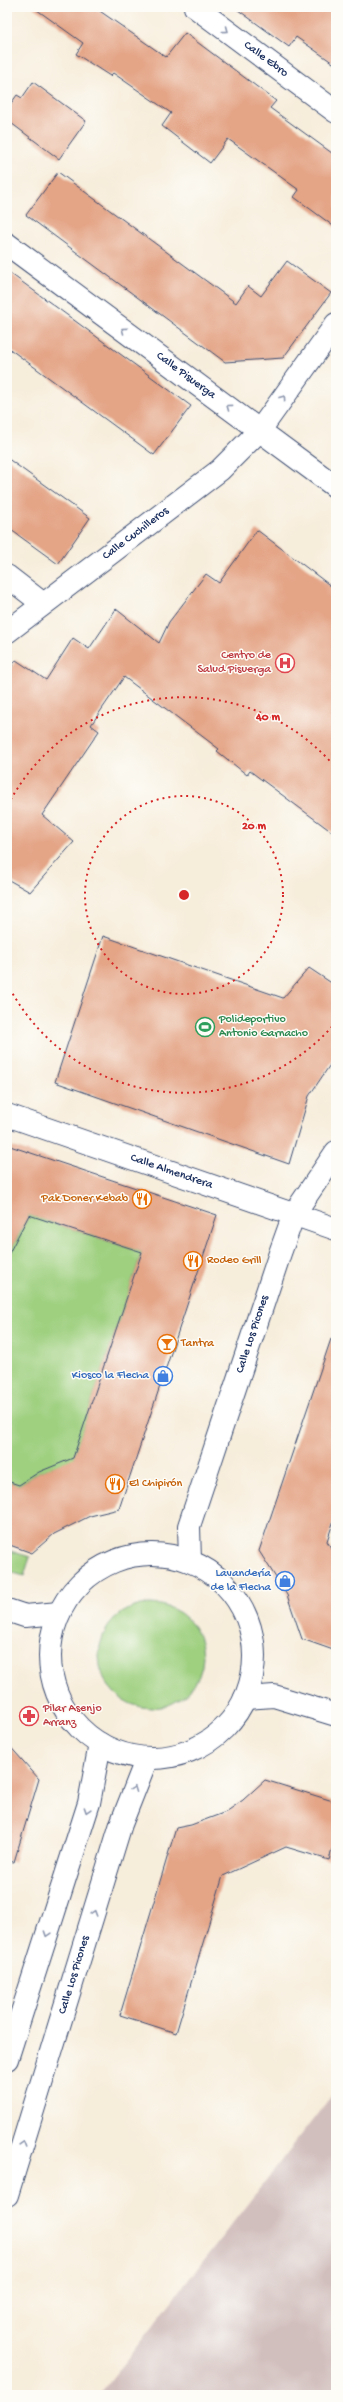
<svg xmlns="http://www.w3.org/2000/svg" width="343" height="2402" font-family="'Gochi Hand',sans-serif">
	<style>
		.industrial { fill: #d1bfbe }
		.green { fill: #9fd080; stroke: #5d806f }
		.building { fill: #e4a486 }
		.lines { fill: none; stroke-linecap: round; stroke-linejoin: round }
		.minor-casing { stroke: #3c4c71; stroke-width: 24 }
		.minor { stroke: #fff; stroke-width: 22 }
		.oneway { stroke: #8d97ae }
		.ring { fill: none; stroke: #d62828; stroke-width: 2; stroke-dasharray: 2 4 }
		.labels { text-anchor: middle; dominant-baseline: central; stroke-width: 3; stroke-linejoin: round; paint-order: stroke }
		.street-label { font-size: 12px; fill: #1b2f5e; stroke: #fdfcf7 }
		.health-label { font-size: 12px; fill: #be3a42; stroke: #fdfcf7; text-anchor: end }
		.leisure-label { font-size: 12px; fill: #27864d; stroke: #fdfcf7; text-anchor: start }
		.food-label { font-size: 12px; fill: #c56008; stroke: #fdfcf7; text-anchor: start }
		.shop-label { font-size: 12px; fill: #366cbe; stroke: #fdfcf7; text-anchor: end }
		.centre { fill: #d62828; stroke: #fdfcf7; stroke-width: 2 }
		.ring-label { font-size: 12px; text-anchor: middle; font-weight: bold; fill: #d62828; stroke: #fdfcf7; stroke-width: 3; stroke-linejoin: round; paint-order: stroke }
	</style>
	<rect width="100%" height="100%" fill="#fdfcf7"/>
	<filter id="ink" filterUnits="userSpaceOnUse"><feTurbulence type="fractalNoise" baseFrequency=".025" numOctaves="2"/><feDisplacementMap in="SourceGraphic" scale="8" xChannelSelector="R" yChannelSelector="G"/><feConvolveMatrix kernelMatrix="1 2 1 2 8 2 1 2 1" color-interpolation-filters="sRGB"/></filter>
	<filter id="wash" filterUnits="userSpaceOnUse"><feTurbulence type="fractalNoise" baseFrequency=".012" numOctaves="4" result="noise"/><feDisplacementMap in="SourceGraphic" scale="16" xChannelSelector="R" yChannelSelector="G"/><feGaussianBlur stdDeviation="0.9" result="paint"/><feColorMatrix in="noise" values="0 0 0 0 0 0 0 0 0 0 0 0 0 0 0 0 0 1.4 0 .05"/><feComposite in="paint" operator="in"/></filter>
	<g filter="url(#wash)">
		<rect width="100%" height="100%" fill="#f7eddb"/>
		<path class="industrial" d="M336,2090V2395H99Z"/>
		<path class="green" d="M29,1215L142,1252L73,1459L39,1472L19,1485L7,1481V1257Z
			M7,1550L30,1557L24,1576L7,1571Z
			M99 1656a52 52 0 1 1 104 0a52 52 0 1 1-104 0Z"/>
		<g id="blocks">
			<path class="building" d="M33,7H94L166,57L185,33L276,101L270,108L336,156V228L294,197L299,190L228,139L210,163L162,126L171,113L113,73L110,76L76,54L83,43Z
				M234,7H336V65L296,37L289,47Z
				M33,82L86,121L59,159L7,120V109L17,95L22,98Z
				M58,172L236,303L248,286L261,296L287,261L331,293L283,358L225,362L26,215Z
				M7,271L191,406L154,455L7,347Z
				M7,458L90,518L58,564L7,527Z
				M257,530L336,590V835L250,771L247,775L217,751L219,749L124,677L91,725L99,731L42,815L74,842L30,892L7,879V674L16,660L46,680L73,638L89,649L116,609L159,643L169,622L206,574L219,583Z
				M103,936L283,998L309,968L336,986V1056L309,1096L289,1164L55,1082Z
				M7,1145L217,1215L119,1509L90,1516L54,1534L32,1553L7,1544V1481L19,1485L39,1472L73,1458L142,1252L29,1215L7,1257Z
				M331,1339L336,1340V1514L327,1541L336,1557V1651L302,1639L287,1595L259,1551Z
				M7,1743L39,1779L14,1862L7,1861Z
				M265,1780L336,1802V1836L329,1860L286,1847L223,1876L176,2033L120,2015L176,1828L191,1825L226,1812L243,1800Z"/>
		</g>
	</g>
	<g filter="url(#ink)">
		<use href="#blocks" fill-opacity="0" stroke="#3c4c71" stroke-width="1"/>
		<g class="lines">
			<g class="minor-casing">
				<g id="minor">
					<path id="s1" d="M195,7L336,112"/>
					<path id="s2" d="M7,244L336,487"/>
					<path d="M7,576L42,603"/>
					<path id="s3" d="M7,632L220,470L260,430L336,324"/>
					<path id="s4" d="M7,1115L336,1229"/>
					<circle cx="152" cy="1656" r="102"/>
					<path id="s5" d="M190,1561L189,1526L280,1253L294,1214L336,1152"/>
					<path d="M7,1610L25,1616L59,1613"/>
					<path d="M245,1698L274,1696L336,1715"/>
					<path d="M7,2059L89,1803L100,1744"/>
					<path id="s6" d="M7,2195L121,1824L147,1758"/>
				</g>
			</g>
			<use href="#minor" class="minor"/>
		</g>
		<defs><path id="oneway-chevron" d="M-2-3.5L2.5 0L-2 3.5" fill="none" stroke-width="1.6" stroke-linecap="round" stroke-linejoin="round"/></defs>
		<g class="oneway">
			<use href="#oneway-chevron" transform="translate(226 30) rotate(37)"/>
			<use href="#oneway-chevron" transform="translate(124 330) rotate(-144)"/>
			<use href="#oneway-chevron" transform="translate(283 398) rotate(-54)"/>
			<use href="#oneway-chevron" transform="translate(229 407) rotate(-144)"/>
			<use href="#oneway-chevron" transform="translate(134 1789) rotate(-69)"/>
			<use href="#oneway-chevron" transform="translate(87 1810) rotate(108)"/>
			<use href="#oneway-chevron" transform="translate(94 1913) rotate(-73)"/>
			<use href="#oneway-chevron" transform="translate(47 1934) rotate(108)"/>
			<use href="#oneway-chevron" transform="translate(23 2144) rotate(-73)"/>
		</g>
	</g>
	<g class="ring">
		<circle cx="184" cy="895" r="99"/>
		<path d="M336 1022A198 198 0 0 1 8 985M8 805A198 198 0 0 1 336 768"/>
	</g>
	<defs>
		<g id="hospital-ring" transform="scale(1)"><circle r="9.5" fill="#fdfcf7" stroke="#e0444e" stroke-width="1.5"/><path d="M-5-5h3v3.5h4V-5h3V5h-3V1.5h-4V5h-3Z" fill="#e0444e"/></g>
		<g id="stadium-ring" transform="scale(1)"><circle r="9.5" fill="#fdfcf7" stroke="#2e9e5b" stroke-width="1.5"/><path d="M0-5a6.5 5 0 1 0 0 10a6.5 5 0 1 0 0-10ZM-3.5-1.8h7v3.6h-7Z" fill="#2e9e5b"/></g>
		<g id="restaurant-ring" transform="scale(1)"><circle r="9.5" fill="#fdfcf7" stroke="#e8710a" stroke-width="1.5"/><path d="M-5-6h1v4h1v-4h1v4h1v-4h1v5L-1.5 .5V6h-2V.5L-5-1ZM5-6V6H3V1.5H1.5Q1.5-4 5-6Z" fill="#e8710a"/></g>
		<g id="bar-ring" transform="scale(1)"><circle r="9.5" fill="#fdfcf7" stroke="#e8710a" stroke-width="1.5"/><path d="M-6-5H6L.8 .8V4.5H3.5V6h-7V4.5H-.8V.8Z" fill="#e8710a"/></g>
		<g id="shop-ring" transform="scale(1)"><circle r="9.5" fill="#fdfcf7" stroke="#3f7fe0" stroke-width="1.5"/><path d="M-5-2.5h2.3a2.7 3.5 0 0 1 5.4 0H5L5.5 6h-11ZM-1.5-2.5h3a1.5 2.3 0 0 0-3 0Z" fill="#3f7fe0"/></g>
		<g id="pharmacy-ring" transform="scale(1)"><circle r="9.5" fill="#fdfcf7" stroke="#e0444e" stroke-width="1.5"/><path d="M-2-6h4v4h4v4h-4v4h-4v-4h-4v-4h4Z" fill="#e0444e"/></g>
	</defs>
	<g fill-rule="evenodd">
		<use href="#hospital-ring" x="285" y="663"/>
		<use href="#stadium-ring" x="205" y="1027"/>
		<use href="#restaurant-ring" x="142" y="1199"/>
		<use href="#restaurant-ring" x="193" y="1261"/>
		<use href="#bar-ring" x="167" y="1344"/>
		<use href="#shop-ring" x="163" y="1376"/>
		<use href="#restaurant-ring" x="115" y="1484"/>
		<use href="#shop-ring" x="285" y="1581"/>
		<use href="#pharmacy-ring" x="29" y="1716"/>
	</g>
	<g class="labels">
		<g class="street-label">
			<text stroke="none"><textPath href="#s1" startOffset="88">Calle Ebro</textPath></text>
			<text stroke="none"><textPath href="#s2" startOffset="222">Calle Pisuerga</textPath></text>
			<text stroke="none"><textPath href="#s3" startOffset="162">Calle Cuchilleros</textPath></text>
			<text stroke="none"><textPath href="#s4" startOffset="174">Calle Almendrera</textPath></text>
			<text stroke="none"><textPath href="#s5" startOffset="237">Calle Los Picones</textPath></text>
			<text stroke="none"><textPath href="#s6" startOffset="230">Calle Los Picones</textPath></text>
		</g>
		<g class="health-label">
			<text x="271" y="656">Centro de<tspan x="271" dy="14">Salud Pisuerga</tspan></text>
			<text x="43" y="1709" text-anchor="start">Pilar Asenjo<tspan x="43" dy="14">Arranz</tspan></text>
		</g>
		<g class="leisure-label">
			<text x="219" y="1020">Polideportivo<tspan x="219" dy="14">Antonio Garnacho</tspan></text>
		</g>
		<g class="food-label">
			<text x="128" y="1199" text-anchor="end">Pak Doner Kebab</text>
			<text x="207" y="1261">Rodeo Grill</text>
			<text x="181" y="1344">Tantra</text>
			<text x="129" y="1484">El Chipirón</text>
		</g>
		<g class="shop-label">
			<text x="149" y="1376">Kiosco la Flecha</text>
			<text x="271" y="1574">Lavandería<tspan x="271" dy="14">de la Flecha</tspan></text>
		</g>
	</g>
	<circle cx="184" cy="895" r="6" class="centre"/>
	<g class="ring-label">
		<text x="268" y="720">40 m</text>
		<text x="254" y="829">20 m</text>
	</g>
	<rect width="343" height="2402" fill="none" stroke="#fdfcf7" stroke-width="24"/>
</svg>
